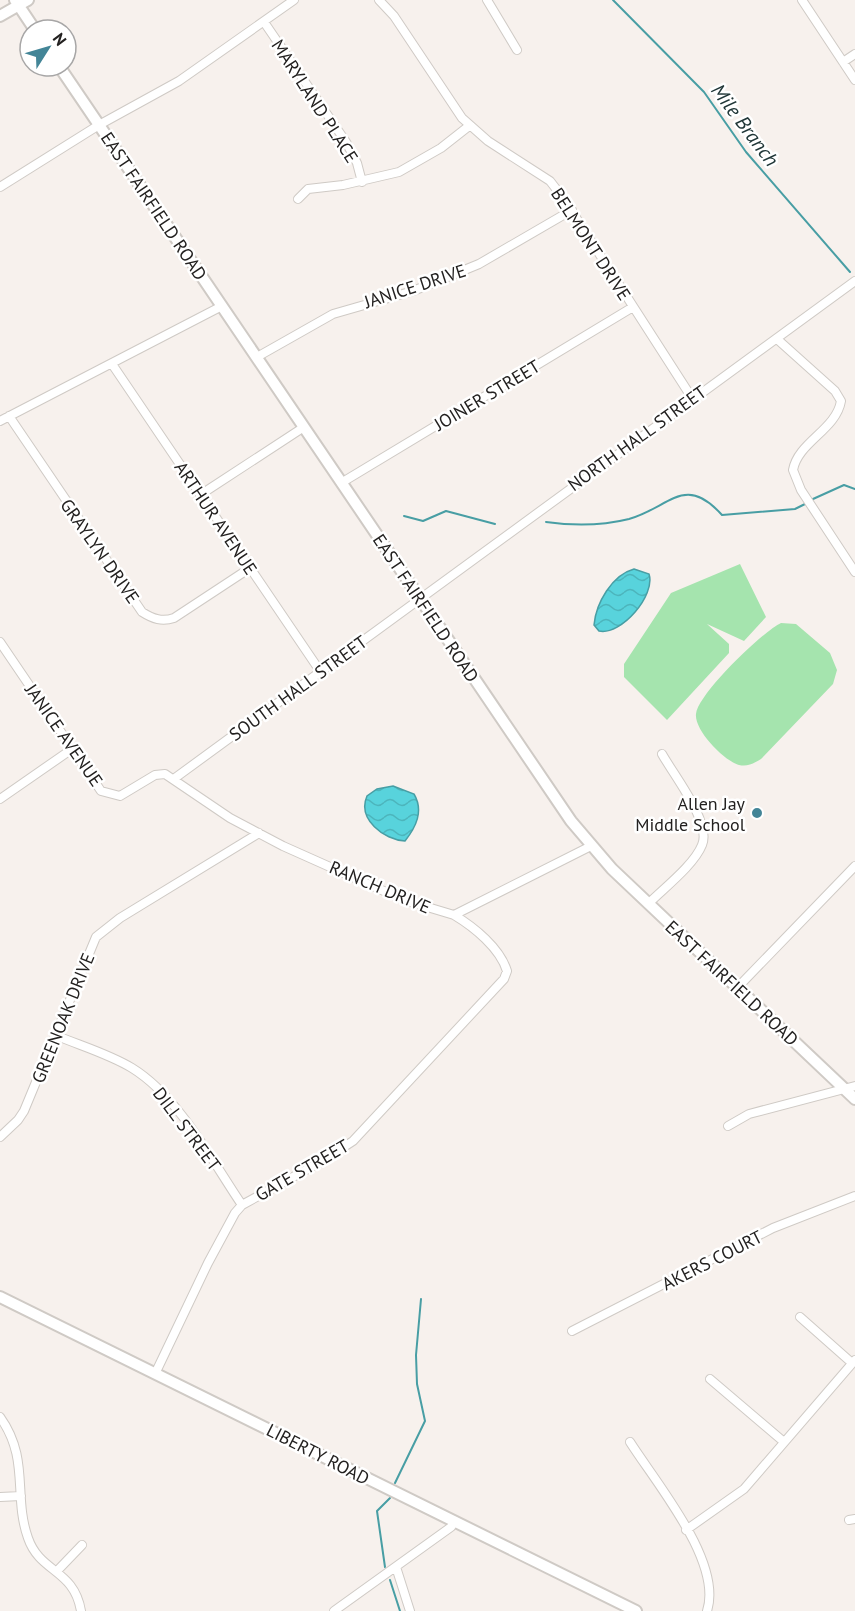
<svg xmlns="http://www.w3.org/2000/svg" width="855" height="1611" font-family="'PT Sans',sans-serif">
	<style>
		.grass { fill: #a5e4ae }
		.water { fill: url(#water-waves); stroke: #489ea4; stroke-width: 1.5 }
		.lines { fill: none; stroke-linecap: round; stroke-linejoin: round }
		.stream { stroke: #489ea4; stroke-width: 2 }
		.street-casing { stroke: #cfcac5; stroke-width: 10 }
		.secondary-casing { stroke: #cfcac5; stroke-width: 14 }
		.street { stroke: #fff; stroke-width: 8 }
		.secondary { stroke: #fff; stroke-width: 10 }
		.poi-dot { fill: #438597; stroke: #fff; stroke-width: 2 }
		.labels { text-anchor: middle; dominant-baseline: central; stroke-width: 5; stroke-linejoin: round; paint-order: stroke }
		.street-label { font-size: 18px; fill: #232120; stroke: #fff }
		.poi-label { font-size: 18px; fill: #232120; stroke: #fff; text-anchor: end }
		.water-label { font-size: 20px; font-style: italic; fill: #203637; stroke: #fff }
	</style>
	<defs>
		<pattern id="water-waves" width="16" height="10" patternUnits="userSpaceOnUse" patternTransform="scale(1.5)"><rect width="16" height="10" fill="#58d3dc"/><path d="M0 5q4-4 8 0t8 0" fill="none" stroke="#4cb5bc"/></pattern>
	</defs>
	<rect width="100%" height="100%" fill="#f7f1ed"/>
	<path class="grass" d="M740,564L766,617L744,641L707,624L729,644V653L667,720L624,677V664L671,593Z
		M781,623L796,624L830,653L837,670L833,684L761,759C754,763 748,767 739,765C724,761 694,730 696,714C698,694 762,632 781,623Z"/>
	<path class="water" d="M634,569L649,574C656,595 621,636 599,631L594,625C596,603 612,575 634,569Z
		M393,786L414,794C424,811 416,827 405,841C384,840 357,819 367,796L377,789Z"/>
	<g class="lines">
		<path class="stream" d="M613,0L704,92L746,152L850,272
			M813,499L844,485L855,489
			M404,516L423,521L446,511L495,524
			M546,522C574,526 601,526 629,519C669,508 684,473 722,515L795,509L805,504
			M395,1483L425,1421L417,1384L416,1355L421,1299
			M385,1567L377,1511L390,1498
			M390,1580L400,1611"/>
		<g class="street-casing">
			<path id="street" d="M379,0L394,16L462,118L488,141L550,181L564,199L692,398
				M487,0L517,50
				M802,0L855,80
				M264,22L346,142L357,163L362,182
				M843,62L855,54
				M0,187L99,125L179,81L294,0
				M298,199L308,189L343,185L399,172L441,148L469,126
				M777,339L835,391L841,401C836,430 798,442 793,470L801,490L855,572
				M257,357L333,314L413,291L479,264L572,210
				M112,364L320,671
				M9,416L142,612C153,619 162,622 174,618L250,568
				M0,421L222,306
				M341,483L633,307
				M200,495L304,427
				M0,642L101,791L120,796L155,775L165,774L230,818L283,846L404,900L454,915L591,846
				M175,778L855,281
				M0,799L72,749
				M648,904C664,888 694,865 702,845C712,823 673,774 662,754
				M738,987L855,866
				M55,1035C81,1046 109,1054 132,1068C179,1097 212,1161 242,1205
				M728,1126L749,1114L855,1086
				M0,1137L18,1120L24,1111L96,937L120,918L259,833
				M800,1317L852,1363
				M572,1331L773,1228L855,1196
				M155,1374L208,1263L235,1213L242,1205L324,1160L353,1141L504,979L507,971C500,948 474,927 454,915
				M710,1379L784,1442
				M0,1417C30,1459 13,1496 28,1538C40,1573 74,1569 81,1611
				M630,1442C656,1483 723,1562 707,1611
				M0,1497L21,1496
				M849,1520L855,1519
				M686,1530L744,1489L855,1360
				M396,1567L410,1611
				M57,1571L82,1545
				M334,1611L451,1527L455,1521"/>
		</g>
		<g class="secondary-casing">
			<path id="secondary" d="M15,0L35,30
				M0,16L28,0
				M59,66L571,821L612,869L855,1099
				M0,1297L636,1611"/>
		</g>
		<use href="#street" class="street"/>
		<use href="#secondary" class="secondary"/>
	</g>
	<circle class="poi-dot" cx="757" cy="813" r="6"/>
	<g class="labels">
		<g class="street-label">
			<text transform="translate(315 101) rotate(57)">MARYLAND PLACE</text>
			<text transform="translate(154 206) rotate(56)">EAST FAIRFIELD ROAD</text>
			<text transform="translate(591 244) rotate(57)">BELMONT DRIVE</text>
			<text transform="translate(415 286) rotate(-18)">JANICE DRIVE</text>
			<text transform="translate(487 395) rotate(-31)">JOINER STREET</text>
			<text transform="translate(637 438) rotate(-36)">NORTH HALL STREET</text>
			<text transform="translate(216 518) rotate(56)">ARTHUR AVENUE</text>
			<text transform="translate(100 551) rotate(55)">GRAYLYN DRIVE</text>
			<text transform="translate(426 608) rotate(56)">EAST FAIRFIELD ROAD</text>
			<text transform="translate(298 688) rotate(-36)">SOUTH HALL STREET</text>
			<text transform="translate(64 735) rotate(55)">JANICE AVENUE</text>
			<text transform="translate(380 887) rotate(23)">RANCH DRIVE</text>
			<text transform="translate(732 983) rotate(43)">EAST FAIRFIELD ROAD</text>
			<text transform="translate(63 1018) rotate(-68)">GREENOAK DRIVE</text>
			<text transform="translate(187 1129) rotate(53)">DILL STREET</text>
			<text transform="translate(302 1170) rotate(-30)">GATE STREET</text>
			<text transform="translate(712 1260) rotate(-27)">AKERS COURT</text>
			<text transform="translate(318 1454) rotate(27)">LIBERTY ROAD</text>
		</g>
		<g class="poi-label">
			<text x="745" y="803">Allen Jay<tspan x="745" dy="21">Middle School</tspan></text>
		</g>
		<g class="water-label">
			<text transform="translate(745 125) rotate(53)">Mile Branch</text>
		</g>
	</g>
	<g transform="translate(48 48) rotate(53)"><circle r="28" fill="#ffffff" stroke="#a7a6a6" stroke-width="1.5"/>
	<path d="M0-4.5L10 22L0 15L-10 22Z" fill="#438597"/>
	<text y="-9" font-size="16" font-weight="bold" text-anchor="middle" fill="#232120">N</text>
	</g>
</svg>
